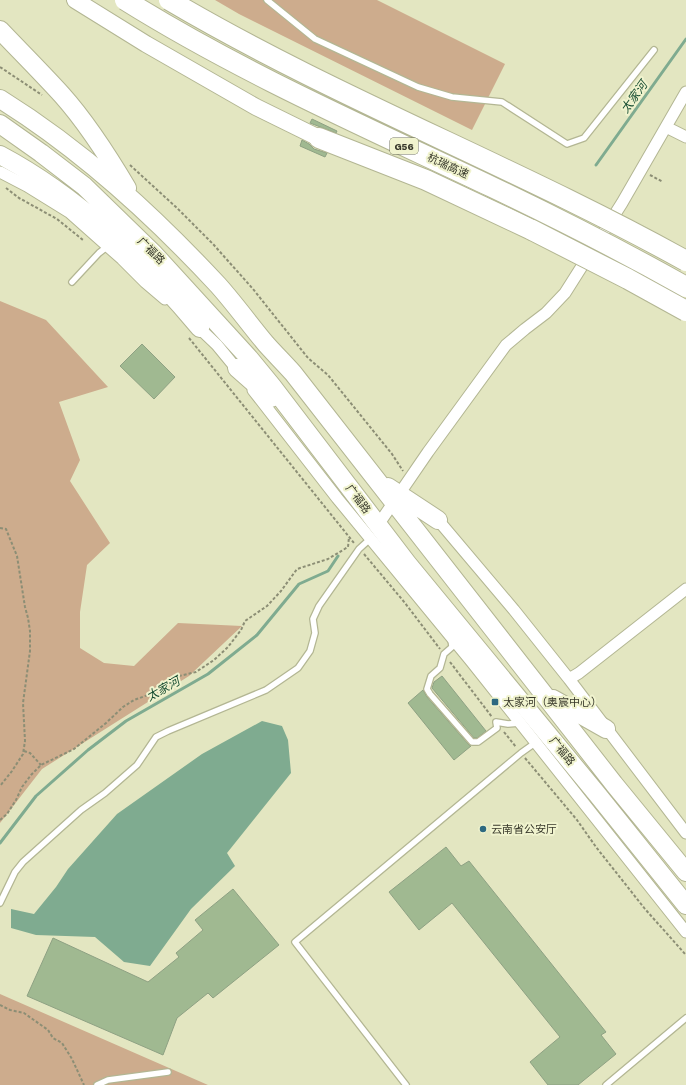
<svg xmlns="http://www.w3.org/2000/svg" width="686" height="1085" font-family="'Work Sans','Noto Sans SC',sans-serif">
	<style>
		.green { fill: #cdac8d }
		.water { fill: #7fab90 }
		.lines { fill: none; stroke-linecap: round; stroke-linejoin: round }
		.stream { stroke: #7fab90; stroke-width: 3 }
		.building { fill: #a0b991; stroke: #8ea183 }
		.service-casing { stroke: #b3b693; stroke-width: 8 }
		.minor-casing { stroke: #b3b693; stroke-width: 13 }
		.secondary-casing { stroke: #b3b693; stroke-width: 18 }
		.primary-casing { stroke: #b3b693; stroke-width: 20 }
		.motorway-casing { stroke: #b3b693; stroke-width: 22 }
		.path { stroke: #8c8e75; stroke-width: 2; stroke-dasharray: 3 2; stroke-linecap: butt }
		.service { stroke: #fff; stroke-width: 5.5 }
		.minor { stroke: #fff; stroke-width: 11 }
		.secondary { stroke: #fff; stroke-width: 16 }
		.primary { stroke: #fff; stroke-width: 18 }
		.motorway { stroke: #fff; stroke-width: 20 }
		.motorway-bridge-casing { stroke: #b3b693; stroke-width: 22; stroke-linecap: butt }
		.motorway-bridge { stroke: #fff; stroke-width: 20 }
		.poi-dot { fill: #2d6980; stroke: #f0f3ce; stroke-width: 1.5 }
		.labels { text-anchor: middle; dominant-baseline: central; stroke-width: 4; stroke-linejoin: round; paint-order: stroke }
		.shield { fill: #f0f3ce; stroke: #6f715c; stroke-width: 1 }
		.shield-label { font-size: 10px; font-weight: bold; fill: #38392b }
		.street-label { font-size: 11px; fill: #38392b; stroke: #f0f3ce }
		.poi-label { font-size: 11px; fill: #38392b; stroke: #f0f3ce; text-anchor: start }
		.water-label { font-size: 12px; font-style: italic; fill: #154b30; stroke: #f0f3ce }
	</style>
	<rect width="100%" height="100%" fill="#e3e6c1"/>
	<path class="green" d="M215,0H377L505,64L472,130L239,14Z
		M0,301L46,320L108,387L59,402L80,460L70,481L110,543L87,565L80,612V648L104,663L134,666L178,623L242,626L189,676L42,769L0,823Z
		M0,994L208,1085H0Z"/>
	<path class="water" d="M262,721L282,726L288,740L291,773L227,853L235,866L191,909L150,966L124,962L95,937L36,935L11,928V909L34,914L56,887L68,869L117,814L202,754Z"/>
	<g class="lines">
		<path class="stream" d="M596,165L686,39
			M0,843L36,796L88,750L126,721L208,674L257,635L299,584L328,571L338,556"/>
	</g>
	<path class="building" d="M312,119L337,131L336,133L310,123Z
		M302,140L309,144L314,149L327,153L325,157L300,146Z
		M142,344L175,377L154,399L120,366Z
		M442,676L486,731L477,738H474L432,688L434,682Z
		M423,690L427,697L469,745L471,746L454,760L408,703Z
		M446,847L461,866L469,861L606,1032L601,1035L616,1054L578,1085H548L530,1062L560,1037L452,903L419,930L389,892Z
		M233,889L279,945L213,998L208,993L177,1018L163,1055L27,996L53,938L148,982L179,957L176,953L203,930L195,920Z"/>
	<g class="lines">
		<g class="service-casing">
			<path id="service" d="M267,0L315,39L418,87L452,97L502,102L567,144L584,138L654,50
				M72,282L99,253L108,246
				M451,639L452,647L444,654L440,668L431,676L427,689L430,694L472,742H478L497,728L496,722L508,724L520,723
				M0,903L15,872L23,862L81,810L105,793L137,765L156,737L168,731L266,690L298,668L310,651L315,633L313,619L319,606L359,549L370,539
				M97,1085L108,1080L168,1072
				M406,1085L295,942L521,753L535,743
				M606,1085L686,1018"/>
		</g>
		<g class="minor-casing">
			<path id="minor" d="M666,127L686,137
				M0,172L27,186L69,212L122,259L145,282L165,299
				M195,324L217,345L240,373
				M253,390L337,498L471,661L686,932
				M438,520L514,610L569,679L686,833
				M378,525L428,452L506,345L525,329L546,313L565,293L622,203L686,92
				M569,679L579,673L686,589"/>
		</g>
		<g class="secondary-casing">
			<path id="secondary" d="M75,0L146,44L256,107L319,138"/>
		</g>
		<g class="primary-casing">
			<path id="primary" d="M0,30C21,52 42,73 62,95C87,123 108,156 127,188
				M0,99C82,150 152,214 218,285C235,304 250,325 266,344C275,354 284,363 293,373L614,784L686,872
				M0,124L41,153L84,186L154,254L249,358L272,386L407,563L597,794L686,905
				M0,155C79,197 143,260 200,328
				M237,368L271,398
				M388,487L438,520
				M553,699L606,729"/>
		</g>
		<g class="motorway-casing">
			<path id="motorway" d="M319,138L426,180L532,230"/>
		</g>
		<path class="path" d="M0,67L42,95
			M130,165L177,208L213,244L253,289L308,358L328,375L392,454L403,471
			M650,175L663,182
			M6,188L19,198L57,219L83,240
			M189,338L354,543
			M0,528L6,529L17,556L25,607L28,618L30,631V651L23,703L25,741L23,754L12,771L0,786
			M364,554L405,603L440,649
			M450,662L492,717
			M504,732L516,747
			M24,751L30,753L41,765
			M525,758L577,820L596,847L645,909L686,955
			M0,820L7,814L16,800L22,787L31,775L41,765L74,749L106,723L123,707L134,700L148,695L156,688L175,677L196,672L214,660L228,647L241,630L245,621L267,606L281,591L297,569L328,559L348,547L349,537
			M0,1005L10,1010L24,1013L48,1030L53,1038L62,1043L72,1059L84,1085"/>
		<use href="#service" class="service"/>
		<use href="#minor" class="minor"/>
		<use href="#secondary" class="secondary"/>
		<use href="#primary" class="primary"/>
		<use href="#motorway" class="motorway"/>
		<g class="motorway-bridge-casing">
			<path id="motorway-bridge" d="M125,0C242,73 368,128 492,187C557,218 622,251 686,287
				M169,0C335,98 517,167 686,261
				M532,230L628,279L686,311"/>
		</g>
		<use href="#motorway-bridge" class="motorway-bridge"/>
	</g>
	<g class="poi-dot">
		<rect x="491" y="698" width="8" height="8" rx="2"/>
		<circle cx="483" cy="829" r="4"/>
	</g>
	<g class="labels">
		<rect class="shield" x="390" y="138" width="28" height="16" rx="3"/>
		<g class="shield-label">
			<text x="404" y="146">G56</text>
		</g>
		<g class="street-label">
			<text transform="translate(448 166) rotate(25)">杭瑞高速</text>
			<text transform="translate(151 251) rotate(45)">广福路</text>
			<text transform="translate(358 499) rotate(53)">广福路</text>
			<text transform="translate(562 751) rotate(51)">广福路</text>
		</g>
		<g class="poi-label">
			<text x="503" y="702">太家河（奥宸中心）</text>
			<text x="491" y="829">云南省公安厅</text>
		</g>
		<g class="water-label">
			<text transform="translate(634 97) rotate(-54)">太家河</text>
			<text transform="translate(163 689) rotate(-29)">太家河</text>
		</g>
	</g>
</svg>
